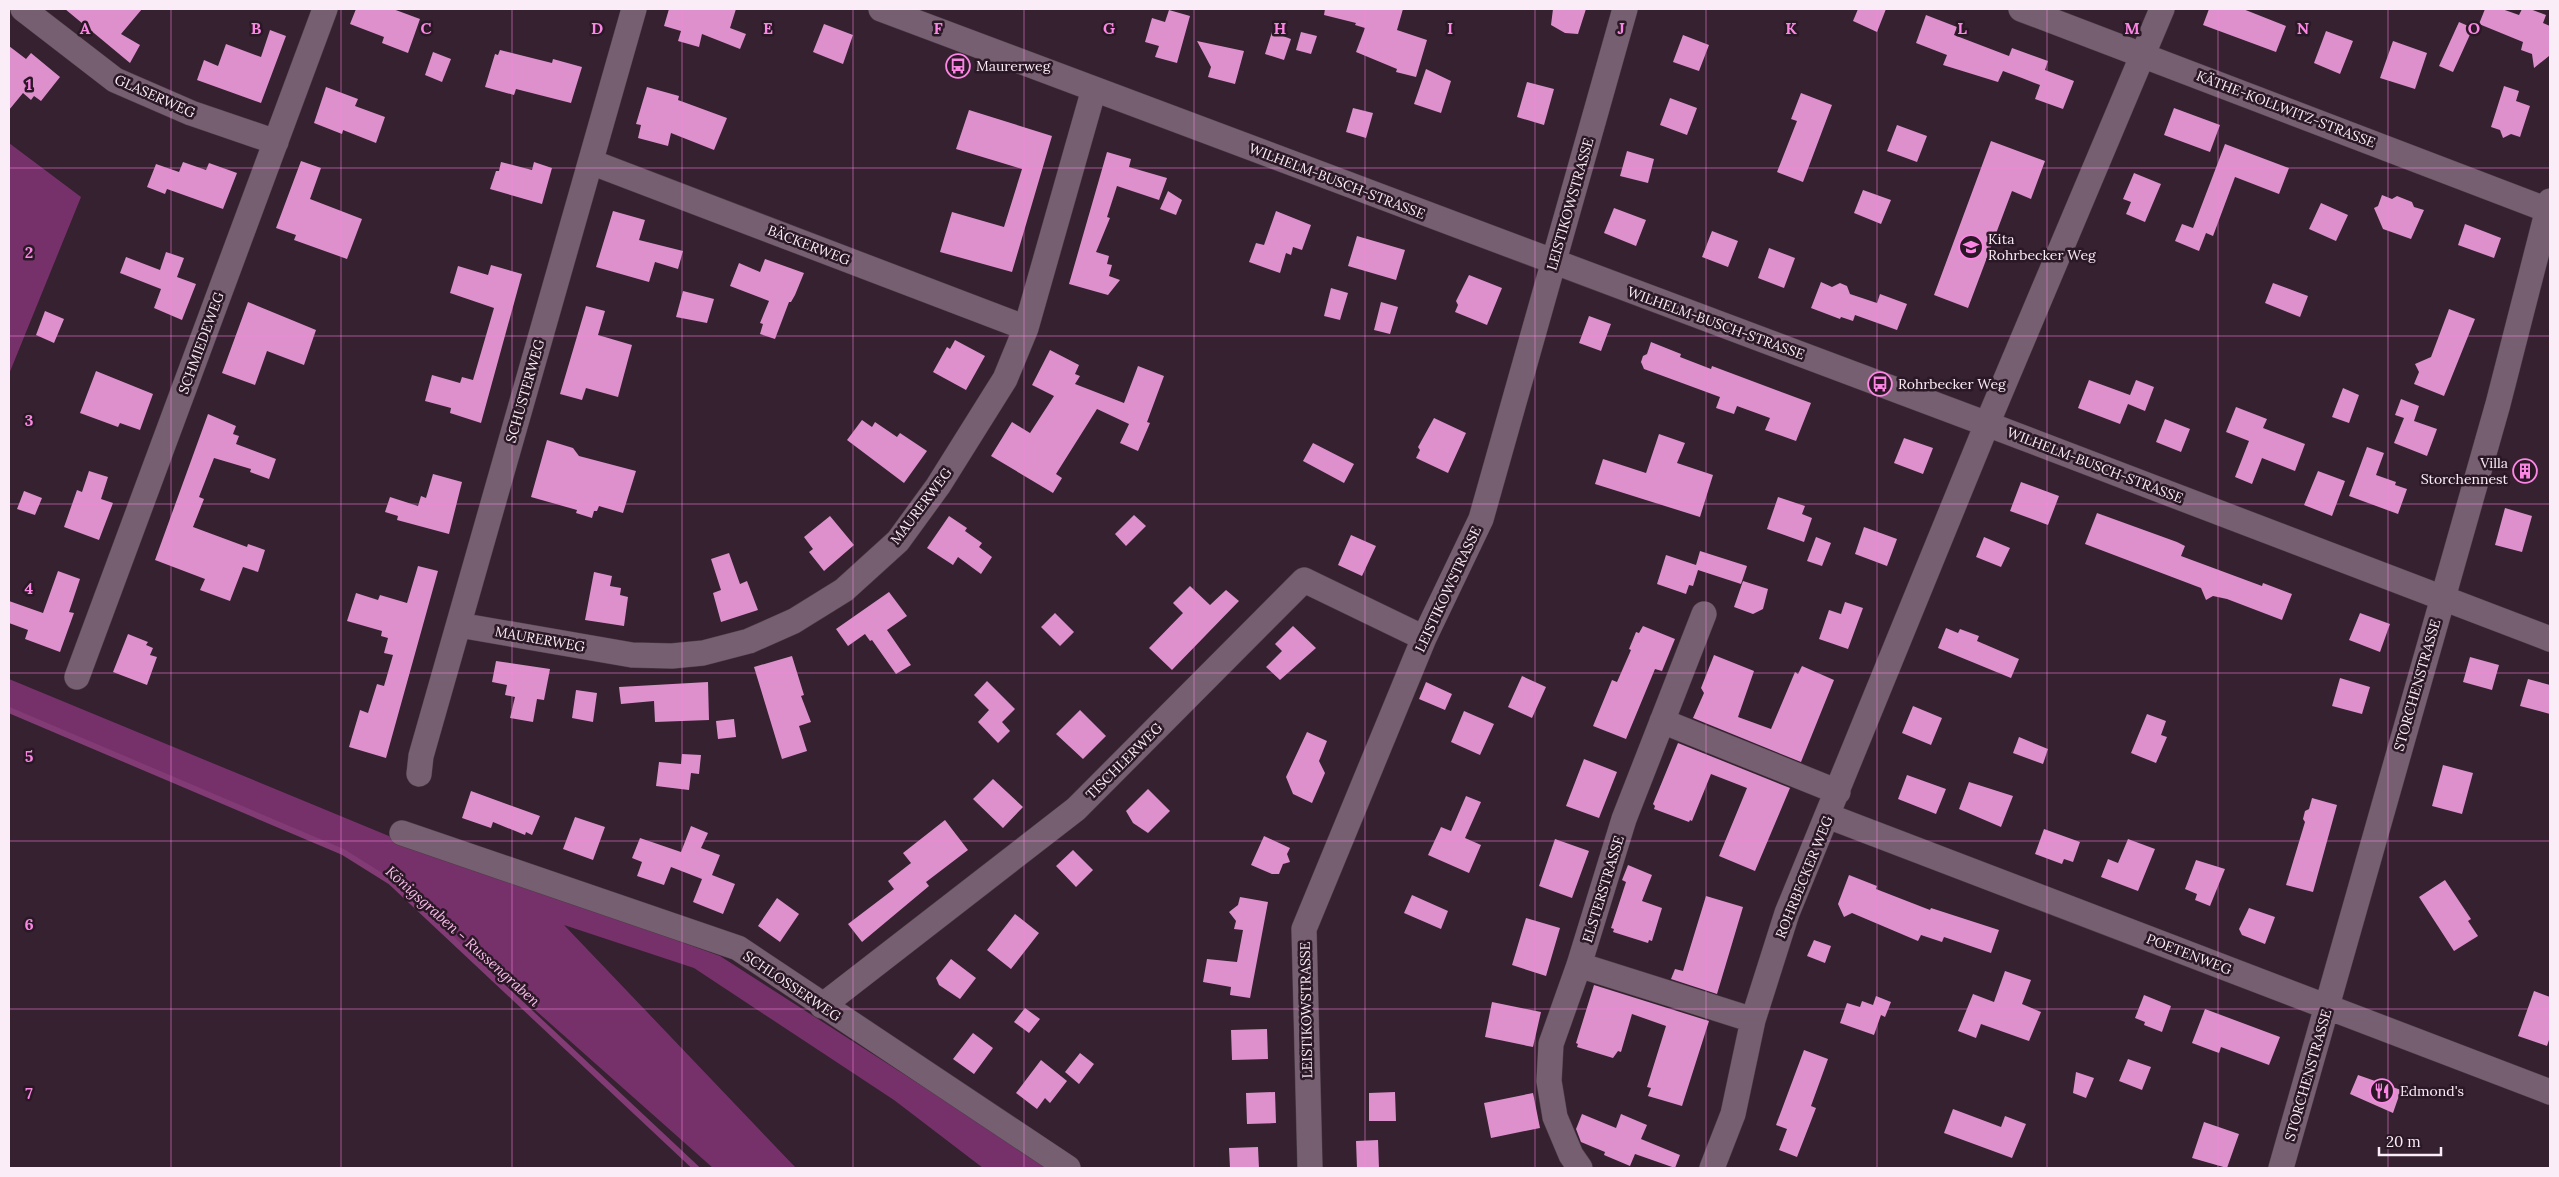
<svg xmlns="http://www.w3.org/2000/svg" width="2559" height="1177" font-family="Lora,serif">
	<style>
		.forest { fill: #77316a }
		.lines { fill: none; stroke-linecap: round; stroke-linejoin: round }
		.stream { stroke: #823b74; stroke-width: 6 }
		.building { fill: #de90cd }
		.street-casing { stroke: #4d3c49; stroke-width: 26 }
		.street { stroke: #765f70; stroke-width: 25 }
		.grid { fill: none; stroke: #fc86e4; stroke-width: 1; stroke-opacity: 0.55 }
		.labels { text-anchor: middle; dominant-baseline: central; stroke-width: 5; stroke-linejoin: round; paint-order: stroke }
		.poi-label { font-size: 14px; fill: #fbedf7; stroke: #2b1826; text-anchor: start }
		.street-label { font-size: 14px; fill: #fbedf7; stroke: #2b1826 }
		.water-label { font-size: 15px; font-style: italic; fill: #fabdeb; stroke: #2b1826 }
		.grid-label { font-size: 16px; text-anchor: middle; font-weight: bold; fill: #fc86e4; stroke: #2b1826; stroke-width: 5; stroke-linejoin: round; paint-order: stroke }
	</style>
	<rect width="100%" height="100%" fill="#352130"/>
	<path class="forest" d="M9,143L81,197L9,374Z
		M9,679L401,841L720,956L1050,1168H983L894,1100L694,968L564,925L796,1168H713L391,882L343,852L9,710Z"/>
	<g class="lines">
		<path class="stream" d="M9,710L343,852L391,882L696,1168"/>
	</g>
	<path class="building" d="M65,9H142L121,34L140,45L130,63Z
		M356,9H393L420,19L408,53L382,43L384,37L350,24Z
		M669,9H736L730,28L746,34L740,49L702,34L699,47L678,41L681,31L664,26Z
		M1325,9H1403L1397,30L1427,40L1416,77L1396,72L1397,69L1356,52L1365,28L1355,25L1356,23L1324,15Z
		M1553,9H1586L1578,34L1565,33L1551,25Z
		M1858,9H1886L1877,32L1853,21Z
		M2209,9H2243L2286,26L2276,52L2203,25Z
		M2485,9H2502L2519,15L2522,9H2530L2546,15L2543,23L2550,26L2549,56L2534,68L2532,54L2521,50L2523,42L2479,24Z
		M1169,10L1190,16L1177,63L1155,57L1159,46L1145,42L1152,18L1165,22Z
		M1926,15L1957,27L1954,35L2009,56L2012,48L2048,61L2045,70L2074,81L2063,109L2035,99L2040,85L2022,78L2003,71L1998,82L1943,65L1947,55L1916,43Z
		M2459,22L2473,28L2453,72L2439,66Z
		M824,24L853,35L843,64L813,52Z
		M270,30L286,36L261,103L197,80L204,60L218,66L226,44L261,57Z
		M2326,31L2353,41L2340,74L2314,63Z
		M1272,32L1291,39L1284,60L1265,54Z
		M1301,32L1317,36L1311,54L1296,50Z
		M1683,35L1709,45L1699,71L1673,62Z
		M1197,41L1244,51L1235,84L1208,77L1211,67Z
		M2393,41L2427,53L2415,89L2380,78Z
		M9,46L26,59L31,53L60,77L41,101L34,96L31,100L23,93L9,110Z
		M500,50L552,63L553,59L582,67L571,103L516,89L514,95L485,87L495,54L498,55Z
		M433,52L451,59L442,82L425,75Z
		M1426,69L1451,81L1441,113L1414,104Z
		M1527,82L1554,89L1544,125L1517,117Z
		M2504,86L2519,91L2516,101L2530,106L2520,137L2511,134L2503,138L2500,130L2491,127Z
		M326,87L358,99L355,106L385,117L376,143L343,130L342,134L314,123Z
		M647,87L679,96L678,100L727,118L714,150L671,133L668,146L638,138L641,125L636,124Z
		M1801,93L1832,105L1803,182L1777,172L1797,121L1791,119Z
		M1670,98L1697,108L1687,135L1660,125Z
		M1353,108L1373,113L1366,138L1346,132Z
		M2174,108L2220,125L2210,152L2164,135Z
		M969,110L1052,136L1012,272L940,252L952,212L1004,227L1022,169L956,149Z
		M1897,125L1927,136L1917,162L1887,151Z
		M1991,141L2045,161L2031,199L2012,191L1968,308L1934,295Z
		M2225,144L2289,168L2279,194L2235,177L2213,236L2206,233L2199,251L2175,241L2182,224L2193,228Z
		M1627,151L1654,159L1648,183L1620,176Z
		M1107,152L1131,159L1129,167L1167,178L1159,200L1117,186L1107,217L1110,218L1096,252L1109,256L1107,264L1112,265L1109,276L1120,280L1108,295L1069,284Z
		M301,161L321,168L310,199L362,219L347,259L294,240L296,235L276,228Z
		M183,162L206,170L209,163L237,173L223,209L167,189L165,194L147,187L156,164L179,172Z
		M501,162L532,170L534,162L552,168L542,204L490,189L496,171H499Z
		M2134,173L2161,184L2145,222L2126,214L2131,202L2123,199Z
		M1863,190L1891,200L1881,224L1854,213Z
		M1168,191L1182,200L1176,215L1160,209Z
		M2382,195L2392,199L2397,196L2412,202L2414,207L2424,210L2411,239L2383,229L2374,208L2378,206Z
		M2321,203L2348,215L2336,241L2309,229Z
		M1614,208L1646,220L1636,246L1604,233Z
		M613,211L645,220L639,240L683,251L678,269L655,262L649,282L596,267Z
		M1276,211L1311,225L1302,250L1293,247L1291,255L1286,253L1280,273L1249,262L1256,243L1264,245Z
		M2465,224L2501,238L2494,258L2458,245Z
		M1712,231L1738,241L1728,267L1702,257Z
		M1357,236L1405,250L1396,280L1348,266Z
		M1769,248L1795,258L1784,288L1758,278Z
		M166,252L184,258L177,277L196,284L182,320L154,308L161,289L120,273L126,257L160,270Z
		M765,259L804,273L795,295L791,302H789L775,339L760,334L763,324L760,323L769,301L730,286L739,263L760,272Z
		M491,265L522,274L481,423L450,413L451,408L425,401L432,375L460,383L462,377L473,380L494,308L450,293L458,266L488,275Z
		M1469,275L1502,288L1487,325L1455,312L1458,305L1456,301Z
		M1821,282L1832,287L1840,283L1847,286L1850,294L1877,303L1880,294L1907,304L1897,330L1855,315L1853,321L1841,317L1840,319L1811,308Z
		M2273,283L2308,296L2300,317L2265,303Z
		M1331,288L1348,293L1340,320L1324,316Z
		M683,291L714,299L707,323L676,317Z
		M248,302L316,330L304,365L267,351L255,385L222,373Z
		M1381,302L1398,307L1390,334L1374,330Z
		M586,306L605,311L598,335L632,345L618,397L586,388L582,400L560,394Z
		M2449,309L2475,319L2444,396L2414,384L2419,372L2415,364L2431,357Z
		M45,311L64,319L54,343L36,335Z
		M1589,316L1611,324L1601,351L1579,343Z
		M955,340L985,356L966,390L933,372L947,347L950,349Z
		M1651,342L1681,354L1680,357L1711,369L1712,366L1811,403L1796,441L1765,430L1770,418L1737,406L1734,414L1716,408L1720,397L1644,369L1641,362L1643,356L1647,354Z
		M1050,350L1079,365L1075,374L1080,376L1075,384L1124,403L1138,366L1164,376L1147,422L1150,423L1138,451L1120,443L1129,424L1097,409L1056,474L1062,478L1053,493L991,456L1012,422L1030,433L1054,396L1032,385Z
		M96,371L153,394L140,430L120,423L118,427L80,413Z
		M2089,380L2130,395L2136,380L2154,387L2145,411L2128,404L2120,424L2078,408Z
		M2343,388L2359,395L2349,423L2332,417Z
		M2401,399L2419,406L2414,421L2437,429L2427,456L2394,443L2404,418L2395,415Z
		M2236,407L2267,419L2263,428L2305,444L2295,471L2262,458L2252,484L2235,477L2249,441L2226,432Z
		M208,414L236,426L233,434L239,436L236,444L276,459L269,479L250,472L251,469L214,458L199,497L204,499L193,527L247,547L248,544L265,550L258,572L243,567L230,601L200,590L205,579L155,560Z
		M1434,418L1466,433L1448,473L1416,458L1420,450L1418,447Z
		M2165,419L2190,429L2181,452L2156,442Z
		M862,420L872,427L875,422L897,437L900,433L927,451L904,483L847,440Z
		M1659,434L1685,443L1677,463L1713,475L1700,517L1595,484L1603,459L1646,473Z
		M1904,438L1933,448L1923,474L1894,463Z
		M547,440L573,448L579,456L636,471L623,513L599,506L597,511H594L592,518L576,513L577,510L531,497Z
		M1313,443L1354,464L1344,483L1303,461Z
		M2367,447L2384,453L2376,475L2396,482L2395,485L2407,489L2398,514L2349,496Z
		M89,471L108,477L101,499L113,503L99,540L64,527L77,490L82,492Z
		M2318,471L2345,481L2332,516L2304,505Z
		M433,474L462,482L449,534L397,520L398,516L385,512L390,497L418,506L421,496L426,498Z
		M2021,482L2059,496L2048,525L2010,511Z
		M24,491L42,498L35,515L17,509Z
		M1778,497L1805,506L1802,514L1812,518L1804,542L1767,529Z
		M2505,508L2532,516L2522,552L2495,545Z
		M2097,513L2177,542L2185,546L2181,556L2262,586L2263,583L2292,594L2282,620L2227,599L2213,596L2206,600L2201,588L2085,544Z
		M1134,515L1146,526L1126,546L1115,534Z
		M830,516L854,545L824,571L809,552L813,549L804,537Z
		M949,516L967,528L965,531L982,543L979,547L992,557L981,574L958,557L953,565L927,548Z
		M1864,527L1897,539L1887,566L1855,554Z
		M1351,535L1376,546L1362,576L1338,565Z
		M1816,537L1831,543L1822,566L1807,561Z
		M1984,537L2010,548L2001,567L1976,557Z
		M1700,551L1747,566L1741,584L1698,570L1693,586L1689,585L1686,594L1657,584L1666,555L1696,565Z
		M729,553L740,584L747,581L758,610L721,622L713,593L721,590L711,559Z
		M418,566L438,571L386,758L349,747L360,710L368,713L377,684L384,686L393,655L384,653L388,638L381,636L382,631L347,621L356,593L378,600L380,595L407,603Z
		M58,571L80,579L69,612L74,613L60,652L25,639L28,630L9,623V601L43,613Z
		M594,572L612,576L610,586L621,588L620,595L628,597L624,626L585,620Z
		M1743,581L1768,589L1763,609L1753,614L1734,607Z
		M1190,586L1210,605L1226,590L1239,601L1172,670L1149,648L1183,613L1173,603Z
		M889,592L907,616L887,630L911,665L896,674L872,640L870,641L865,634L848,646L836,629Z
		M1845,602L1863,608L1848,649L1819,639L1829,610L1841,614Z
		M1055,613L1074,632L1060,646L1041,627Z
		M2360,613L2390,624L2380,652L2349,640Z
		M1293,626L1316,648L1280,680L1266,667L1282,651L1275,644Z
		M1643,626L1675,639L1662,671L1655,669L1626,739L1593,726L1612,680L1617,682L1631,650L1629,649L1636,632L1639,633Z
		M1946,628L1958,633L1960,629L1979,636L1977,641L2019,659L2011,678L1938,648Z
		M128,634L148,642L146,645L153,648L150,655L157,657L147,685L113,672Z
		M1714,655L1754,671L1738,717L1771,729L1795,672L1798,674L1802,666L1834,680L1801,762L1693,718L1704,693L1701,688Z
		M792,656L804,695L801,696L811,722L799,726L807,751L782,759L754,667Z
		M2470,657L2499,665L2492,690L2463,682Z
		M496,661L550,669L544,700L537,699L533,722L510,718L515,697L505,695L507,685L492,682Z
		M1522,676L1546,687L1532,718L1508,707Z
		M2340,678L2370,687L2362,714L2332,706Z
		M2528,679L2550,685V714L2520,706Z
		M987,681L1015,709L1002,722L1010,731L998,743L978,722L989,710L974,695Z
		M708,682L709,720L655,722L654,701L621,704L619,687Z
		M1426,682L1452,694L1445,710L1419,699Z
		M576,690L597,693L593,722L572,718Z
		M1913,706L1942,718L1931,745L1902,733Z
		M1080,710L1106,736L1083,759L1056,734Z
		M1464,711L1494,724L1480,755L1451,742Z
		M2147,714L2166,721L2161,735L2167,737L2156,763L2131,753Z
		M734,719L736,737L718,739L716,721Z
		M1307,732L1327,741L1319,761L1325,773L1312,803L1293,794L1286,777Z
		M2019,737L2048,749L2043,764L2013,753Z
		M1678,743L1790,788L1755,871L1719,856L1747,788L1711,774L1692,821L1690,820L1689,822L1654,809L1655,806L1653,804Z
		M682,754L701,755L699,774L691,773L689,790L656,786L659,762L681,764Z
		M1584,759L1617,772L1599,818L1566,806Z
		M2443,765L2473,773L2462,814L2432,806Z
		M1907,775L1946,789L1936,814L1898,799Z
		M993,779L1023,807L1003,828L973,799Z
		M1969,782L2013,796L2001,827L1959,809Z
		M1148,789L1170,811L1148,833L1133,823L1126,811Z
		M471,791L540,816L532,835L526,832L525,835L493,822L491,828L462,818Z
		M1466,796L1481,802L1465,838L1481,845L1469,873L1428,855L1441,827L1451,831Z
		M2312,798L2337,805L2313,892L2286,885L2305,822L2303,819L2305,811L2309,809Z
		M575,817L605,827L593,860L563,849Z
		M945,820L968,850L926,882L929,886L862,942L848,924L894,889L888,881L911,863L903,853Z
		M691,826L708,833L701,848L720,855L712,875L735,884L723,914L693,902L702,879L671,867L664,885L637,876L642,862L632,858L640,838L681,852Z
		M2044,829L2080,842L2073,862L2064,859L2062,864L2035,854Z
		M1264,836L1290,848L1287,854L1290,862L1283,864L1279,874H1272L1251,865Z
		M1555,839L1589,851L1572,898L1539,886Z
		M2128,839L2155,849L2138,891L2101,877L2108,859L2118,863Z
		M1073,850L1093,870L1076,887L1056,866Z
		M2196,860L2225,869L2210,906L2195,900L2197,894L2185,889Z
		M1628,865L1652,875L1642,901L1662,908L1652,941L1649,940L1648,943L1613,932L1614,929L1611,928L1626,882L1622,880Z
		M1849,875L1877,886L1876,889L1930,910L1931,908L1999,930L1991,953L1944,937L1942,942L1921,935L1918,941L1852,913L1844,917L1838,904Z
		M2445,880L2471,919L2468,921L2478,936L2454,951L2419,897Z
		M1412,895L1448,911L1441,929L1404,913Z
		M1706,896L1743,907L1717,994L1671,979L1675,969L1683,971Z
		M1240,897L1268,902L1250,998L1230,995L1231,987L1203,982L1207,959L1237,962L1243,930L1234,929L1236,921L1229,912L1238,905Z
		M777,898L799,914L780,942L758,926Z
		M2249,908L2275,917L2265,944L2242,935L2239,929Z
		M1015,914L1039,933L1011,969L987,950Z
		M1526,918L1560,928L1546,976L1512,965Z
		M1814,940L1831,946L1825,963L1807,956Z
		M951,959L976,978L960,999L939,985L936,978Z
		M2005,971L2031,980L2022,1004L2041,1012L2029,1041L1981,1024L1976,1038L1958,1031L1973,994L1994,1002Z
		M1594,985L1709,1021L1682,1106L1648,1096L1651,1088L1647,1087L1666,1026L1632,1014L1621,1052L1618,1051L1613,1058L1577,1047L1578,1044L1576,1043Z
		M2534,991L2550,997V1037L2547,1046L2518,1036Z
		M2144,995L2171,1006L2162,1032L2144,1025L2145,1022L2135,1018Z
		M1876,996L1891,1002L1885,1017L1881,1015L1874,1035L1840,1023L1847,1003L1860,1007L1862,1001L1873,1005Z
		M1492,1002L1541,1012L1533,1047L1485,1037Z
		M1025,1008L1040,1019L1029,1033L1014,1022Z
		M2205,1009L2280,1037L2269,1065L2221,1047L2219,1053L2192,1043Z
		M1267,1029L1268,1059L1232,1060L1231,1030Z
		M973,1033L993,1048L974,1074L953,1059Z
		M1804,1050L1828,1059L1811,1106L1816,1108L1797,1157L1779,1150L1787,1129L1776,1125Z
		M1080,1053L1094,1064L1079,1084L1065,1072Z
		M2128,1059L2151,1067L2142,1090L2119,1081Z
		M1041,1060L1067,1081L1050,1103L1045,1098L1037,1109L1016,1093Z
		M2076,1072L2094,1078L2086,1098L2073,1093Z
		M2358,1075L2401,1090L2393,1113L2350,1094Z
		M1275,1092L1276,1123L1247,1124L1246,1093Z
		M1395,1092L1396,1121H1369V1093Z
		M1533,1093L1540,1128L1491,1138L1484,1103Z
		M1953,1109L2001,1127L2005,1116L2026,1124L2012,1158L1944,1133Z
		M1582,1114L1616,1128L1621,1114L1647,1125L1641,1139L1680,1155L1675,1168L1635,1154L1630,1166L1604,1155L1605,1152L1581,1142L1576,1129Z
		M2204,1122L2239,1134L2227,1168L2192,1158Z
		M1378,1140L1379,1168H1357L1356,1141Z
		M1258,1147L1259,1168H1230L1229,1148Z"/>
	<g class="lines">
		<g class="street-casing">
			<path id="street" d="M23,9L115,80L191,113L276,142
				M881,9L1987,424L2550,639
				M2021,9L2550,211
				M591,162L1026,328
				M459,625L632,655L672,656L703,653L749,641L794,621L844,590L898,541L938,486L1005,379L1026,328L1094,89
				M77,677L325,9
				M1662,721L1838,792
				M419,774L421,756L634,9
				M1828,816L2550,1092
				M402,833L738,948L1068,1168
				M1579,965L1753,1020
				M822,1006L1076,809L1304,580L1424,638
				M1310,1168L1304,929L1424,638L1481,519L1625,9
				M1580,1168L1571,1155L1555,1117L1549,1081L1551,1044L1579,965L1624,819L1704,614
				M1712,1168L1733,1114L1753,1020L1787,913L1987,424L2162,9
				M2281,1168L2498,404L2550,201"/>
		</g>
		<use href="#street" class="street"/>
	</g>
	<path class="grid" d="M171,9V1168M341,9V1168M512,9V1168M682,9V1168M853,9V1168M1024,9V1168M1194,9V1168M1365,9V1168M1535,9V1168M1706,9V1168M1877,9V1168M2047,9V1168M2218,9V1168M2388,9V1168M9,168H2550M9,336H2550M9,504H2550M9,673H2550M9,841H2550M9,1009H2550"/>
	<defs>
		<g id="bus-ring" transform="scale(1.25)"><circle r="9.5" fill="#2b1826" stroke="#fc86e4" stroke-width="1.5"/><path d="M-5-6H5V4H4V6H2V4H-2V6H-4V4H-5ZM-3.5-4V0h7V-4ZM-3.5 1.2v1.5H-2V1.2ZM2 1.2v1.5H3.5V1.2Z" fill="#fc86e4"/></g>
		<g id="school-ring" transform="scale(1.25)"><circle r="9.5" fill="#2b1826" stroke="#fc86e4" stroke-width="1.5"/><path d="M0-5L7-2L0 1L-7-2ZM-4 1L0 2.5L4 1V4Q0 6-4 4Z" fill="#fc86e4"/></g>
		<g id="building-ring" transform="scale(1.25)"><circle r="9.5" fill="#2b1826" stroke="#fc86e4" stroke-width="1.5"/><path d="M-4-6H4V6H1V3H-1V6H-4ZM-2.5-4.3h1.7v1.8h-1.7ZM.8-4.3h1.7v1.8H.8ZM-2.5-1h1.7V.8h-1.7ZM.8-1h1.7V.8H.8Z" fill="#fc86e4"/></g>
		<g id="restaurant-ring" transform="scale(1.25)"><circle r="9.5" fill="#2b1826" stroke="#fc86e4" stroke-width="1.5"/><path d="M-5-6h1v4h1v-4h1v4h1v-4h1v5L-1.5 .5V6h-2V.5L-5-1ZM5-6V6H3V1.5H1.5Q1.5-4 5-6Z" fill="#fc86e4"/></g>
	</defs>
	<g fill-rule="evenodd">
		<use href="#bus-ring" x="958" y="66"/>
		<use href="#school-ring" x="1971" y="247"/>
		<use href="#bus-ring" x="1880" y="384"/>
		<use href="#building-ring" x="2525" y="471"/>
		<use href="#restaurant-ring" x="2382" y="1091"/>
	</g>
	<g class="labels">
		<g class="poi-label">
			<text x="976" y="66">Maurerweg</text>
			<text x="1988" y="239">Kita<tspan x="1988" dy="16">Rohrbecker Weg</tspan></text>
			<text x="1898" y="384">Rohrbecker Weg</text>
			<text x="2508" y="463" text-anchor="end">Villa<tspan x="2508" dy="16">Storchennest</tspan></text>
			<text x="2400" y="1091">Edmond's</text>
		</g>
		<g class="street-label">
			<text transform="translate(155 96) rotate(24)">GLASERWEG</text>
			<text transform="translate(2286 109) rotate(21)">KÄTHE-KOLLWITZ-STRASSE</text>
			<text transform="translate(1337 181) rotate(21)">WILHELM-BUSCH-STRASSE</text>
			<text transform="translate(1570 204) rotate(-74)">LEISTIKOWSTRASSE</text>
			<text transform="translate(809 245) rotate(21)">BÄCKERWEG</text>
			<text transform="translate(1716 323) rotate(20)">WILHELM-BUSCH-STRASSE</text>
			<text transform="translate(201 343) rotate(-70)">SCHMIEDEWEG</text>
			<text transform="translate(525 391) rotate(-74)">SCHUSTERWEG</text>
			<text transform="translate(2095 465) rotate(21)">WILHELM-BUSCH-STRASSE</text>
			<text transform="translate(921 506) rotate(-53)">MAURERWEG</text>
			<text transform="translate(1448 589) rotate(-65)">LEISTIKOWSTRASSE</text>
			<text transform="translate(540 639) rotate(10)">MAURERWEG</text>
			<text transform="translate(2417 685) rotate(-74)">STORCHENSTRASSE</text>
			<text transform="translate(1124 761) rotate(-45)">TISCHLERWEG</text>
			<text transform="translate(1804 877) rotate(-68)">ROHRBECKER WEG</text>
			<text transform="translate(1603 889) rotate(-73)">ELSTERSTRASSE</text>
			<text transform="translate(2189 954) rotate(21)">POETENWEG</text>
			<text transform="translate(792 986) rotate(34)">SCHLOSSERWEG</text>
			<text transform="translate(1306 1010) rotate(-91)">LEISTIKOWSTRASSE</text>
			<text transform="translate(2308 1075) rotate(-74)">STORCHENSTRASSE</text>
		</g>
		<g class="water-label">
			<text transform="translate(463 936) rotate(42)">Königsgraben - Russengraben</text>
		</g>
	</g>
	<g class="grid-label">
		<text x="85" y="34">A</text>
		<text x="256" y="34">B</text>
		<text x="426" y="34">C</text>
		<text x="597" y="34">D</text>
		<text x="768" y="34">E</text>
		<text x="938" y="34">F</text>
		<text x="1109" y="34">G</text>
		<text x="1280" y="34">H</text>
		<text x="1450" y="34">I</text>
		<text x="1621" y="34">J</text>
		<text x="1791" y="34">K</text>
		<text x="1962" y="34">L</text>
		<text x="2132" y="34">M</text>
		<text x="2303" y="34">N</text>
		<text x="2474" y="34">O</text>
		<text x="29" y="90">1</text>
		<text x="29" y="258">2</text>
		<text x="29" y="426">3</text>
		<text x="29" y="594">4</text>
		<text x="29" y="762">5</text>
		<text x="29" y="930">6</text>
		<text x="29" y="1099">7</text>
	</g>
	<rect width="2559" height="1177" fill="none" stroke="#fbedf7" stroke-width="20"/>
	<path d="M2379 1147v8h62v-8" fill="none" stroke="#fbedf7" stroke-width="2.5"/>
	<text x="2386" y="1147" font-size="15" fill="#fbedf7" stroke="#2b1826" stroke-width="4" paint-order="stroke">20 m</text>
</svg>
